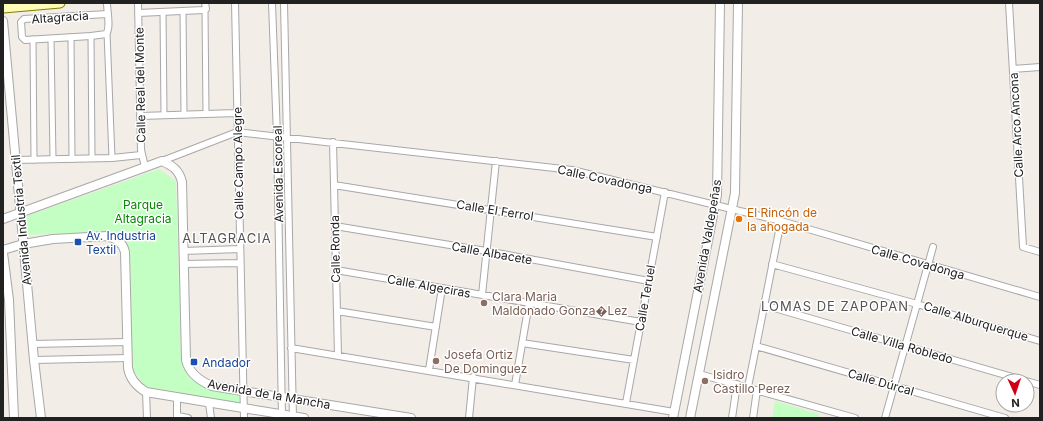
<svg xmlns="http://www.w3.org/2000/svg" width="1043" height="421" font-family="Inter,sans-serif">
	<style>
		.park { fill: #c3ffc2 }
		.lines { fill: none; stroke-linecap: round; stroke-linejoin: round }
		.pedestrian-casing { stroke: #a8a8a8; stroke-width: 7 }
		.minor-casing { stroke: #a8a8a8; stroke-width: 8 }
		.tertiary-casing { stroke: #a8a8a8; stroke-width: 10 }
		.secondary-casing { stroke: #7f8000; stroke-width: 11 }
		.pedestrian { stroke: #fff; stroke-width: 5 }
		.minor { stroke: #fff; stroke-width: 6 }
		.tertiary { stroke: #fff; stroke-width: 8 }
		.secondary { stroke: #fffcb8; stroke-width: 9 }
		.food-dot { fill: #e8710a; stroke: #fff; stroke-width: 1.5 }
		.transit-dot { fill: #1a4fb4; stroke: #fff; stroke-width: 1.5 }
		.education-dot { fill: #8d6e63; stroke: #fff; stroke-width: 1.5 }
		.labels { text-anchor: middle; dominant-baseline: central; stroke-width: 3; stroke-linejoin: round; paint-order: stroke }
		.street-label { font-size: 12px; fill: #212121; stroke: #fff }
		.park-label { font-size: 12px; fill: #048702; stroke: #fff }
		.food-label { font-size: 12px; fill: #c56008; stroke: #fff; text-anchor: start }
		.transit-label { font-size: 12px; fill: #164399; stroke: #fff; text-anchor: start }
		.education-label { font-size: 12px; fill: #785e54; stroke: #fff; text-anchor: start }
		.neighbourhood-label { font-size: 13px; letter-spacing: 1px; fill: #545454; stroke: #fff }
	</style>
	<rect width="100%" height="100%" fill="#f2ede7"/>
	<path class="park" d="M159,169L176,181L181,360L190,379L216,390L239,394V404L147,388L134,372L131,340L130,250L117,233L95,232L28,235L24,217Z
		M775,401L819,414L818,418H772Z"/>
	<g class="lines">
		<g class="pedestrian-casing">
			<path id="pedestrian" d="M205,10L206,114
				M183,11L184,115
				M163,12L164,115
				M107,33L112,158
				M91,36L92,158
				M71,37L72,159
				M33,39L34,160
				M51,39L53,159"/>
		</g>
		<g class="minor-casing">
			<path id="minor" d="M107,3C107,11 111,28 106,34L91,36L25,40L22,37L21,22L24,19L107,14
				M138,3L141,150L145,167
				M235,3L244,418
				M272,3L277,136L282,417
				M284,3L293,418
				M1009,3L1023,247L1040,252
				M138,13L204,10L206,9L205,3
				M1013,69L1040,67
				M140,116L237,113
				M333,142L338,355
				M15,160L112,158L141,155
				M162,161L237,132L572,170L781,221L1040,297
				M334,185L657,237
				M335,226L486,251L649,281
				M183,251L240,249
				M183,264L240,263
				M772,264L917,304L1040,341
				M336,270L641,322
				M482,295L496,161
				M764,305L1040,385
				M337,311L436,327
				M522,343L634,360
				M32,344L128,342
				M756,346L1005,418
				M291,348L674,412
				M34,360L128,358
				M429,370L442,288
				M699,374L855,418
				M515,385L529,303
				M748,387L781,221
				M146,392L147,418
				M209,403L211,418
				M626,403L665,192
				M178,416L188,418
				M177,418V398
				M469,418L473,377
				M732,418L737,384
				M753,418L757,390
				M885,418L933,247"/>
		</g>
		<g class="tertiary-casing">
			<path id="tertiary" d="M3,21L34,360L41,418
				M3,219L162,161C173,166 179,170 182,182L186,360C189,373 200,381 212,386L411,418
				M3,250L23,244L53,239L107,236C116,238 123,243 125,252L128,368C130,379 136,386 146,392L304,418
				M3,253L9,300L14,418
				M673,418L717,195L720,3
				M690,418L735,193L738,3"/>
		</g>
		<g class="secondary-casing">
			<path id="secondary" d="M3,8L60,3"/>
		</g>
		<use href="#pedestrian" class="pedestrian"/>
		<use href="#minor" class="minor"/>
		<use href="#tertiary" class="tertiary"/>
		<use href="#secondary" class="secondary"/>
	</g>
	<circle class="food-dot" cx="739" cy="219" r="4"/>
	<g class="transit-dot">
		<rect x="74" y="238" width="8" height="8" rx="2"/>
		<rect x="190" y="358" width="8" height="8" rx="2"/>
	</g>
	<g class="education-dot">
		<circle cx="484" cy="303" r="4"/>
		<circle cx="436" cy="361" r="4"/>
		<circle cx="705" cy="381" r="4"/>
	</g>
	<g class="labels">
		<g class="street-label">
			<text transform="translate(60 17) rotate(-4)">Altagracia</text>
			<text transform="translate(140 85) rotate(-91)">Calle Real del Monte</text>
			<text transform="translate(1016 125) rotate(-93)">Calle Arco Ancona</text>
			<text transform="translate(238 163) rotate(-91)">Calle Campo Alegre</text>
			<text transform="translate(278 174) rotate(-91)">Avenida Escoreal</text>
			<text transform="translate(605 179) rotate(12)">Calle Covadonga</text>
			<text transform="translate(495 210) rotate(9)">Calle El Ferrol</text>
			<text transform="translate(21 220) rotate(-95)">Avenida Industria Textil</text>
			<text transform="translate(707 236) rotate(-80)">Avenida Valdepeñas</text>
			<text transform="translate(335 249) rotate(-91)">Calle Ronda</text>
			<text transform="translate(492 253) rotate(10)">Calle Albacete</text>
			<text transform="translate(918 262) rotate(16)">Calle Covadonga</text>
			<text transform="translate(429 286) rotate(10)">Calle Algeciras</text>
			<text transform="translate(645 298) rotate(-80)">Calle Teruel</text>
			<text transform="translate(976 321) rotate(17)">Calle Alburquerque</text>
			<text transform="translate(902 345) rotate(16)">Calle Villa Robledo</text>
			<text transform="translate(881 382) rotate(16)">Calle Dúrcal</text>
			<text transform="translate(269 394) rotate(10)">Avenida de la Mancha</text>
		</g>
		<g class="park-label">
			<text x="143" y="204">Parque<tspan x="143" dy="14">Altagracia</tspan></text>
		</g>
		<g class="food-label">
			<text x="747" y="212">El Rincón de<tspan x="747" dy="14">la ahogada</tspan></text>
		</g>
		<g class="transit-label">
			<text x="86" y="235">Av. Industria<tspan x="86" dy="14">Textil</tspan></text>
			<text x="202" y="362">Andador</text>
		</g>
		<g class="education-label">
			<text x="492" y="296">Clara Maria<tspan x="492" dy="14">Maldonado Gonza�Lez</tspan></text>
			<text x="444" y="354">Josefa Ortiz<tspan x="444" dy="14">De Dominguez</tspan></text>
			<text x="713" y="374">Isidro<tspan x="713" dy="14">Castillo Perez</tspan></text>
		</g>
		<g class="neighbourhood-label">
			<text x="227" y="238">ALTAGRACIA</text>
			<text x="835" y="306">LOMAS DE ZAPOPAN</text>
		</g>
	</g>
	<rect width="1043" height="421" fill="none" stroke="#212121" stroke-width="8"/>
	<g transform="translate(1015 393) rotate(177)"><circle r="19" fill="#ffffff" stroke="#a6a6a6"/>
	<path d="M0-3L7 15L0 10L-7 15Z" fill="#d20015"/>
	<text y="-6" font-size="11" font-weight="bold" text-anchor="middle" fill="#212121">N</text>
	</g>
</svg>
